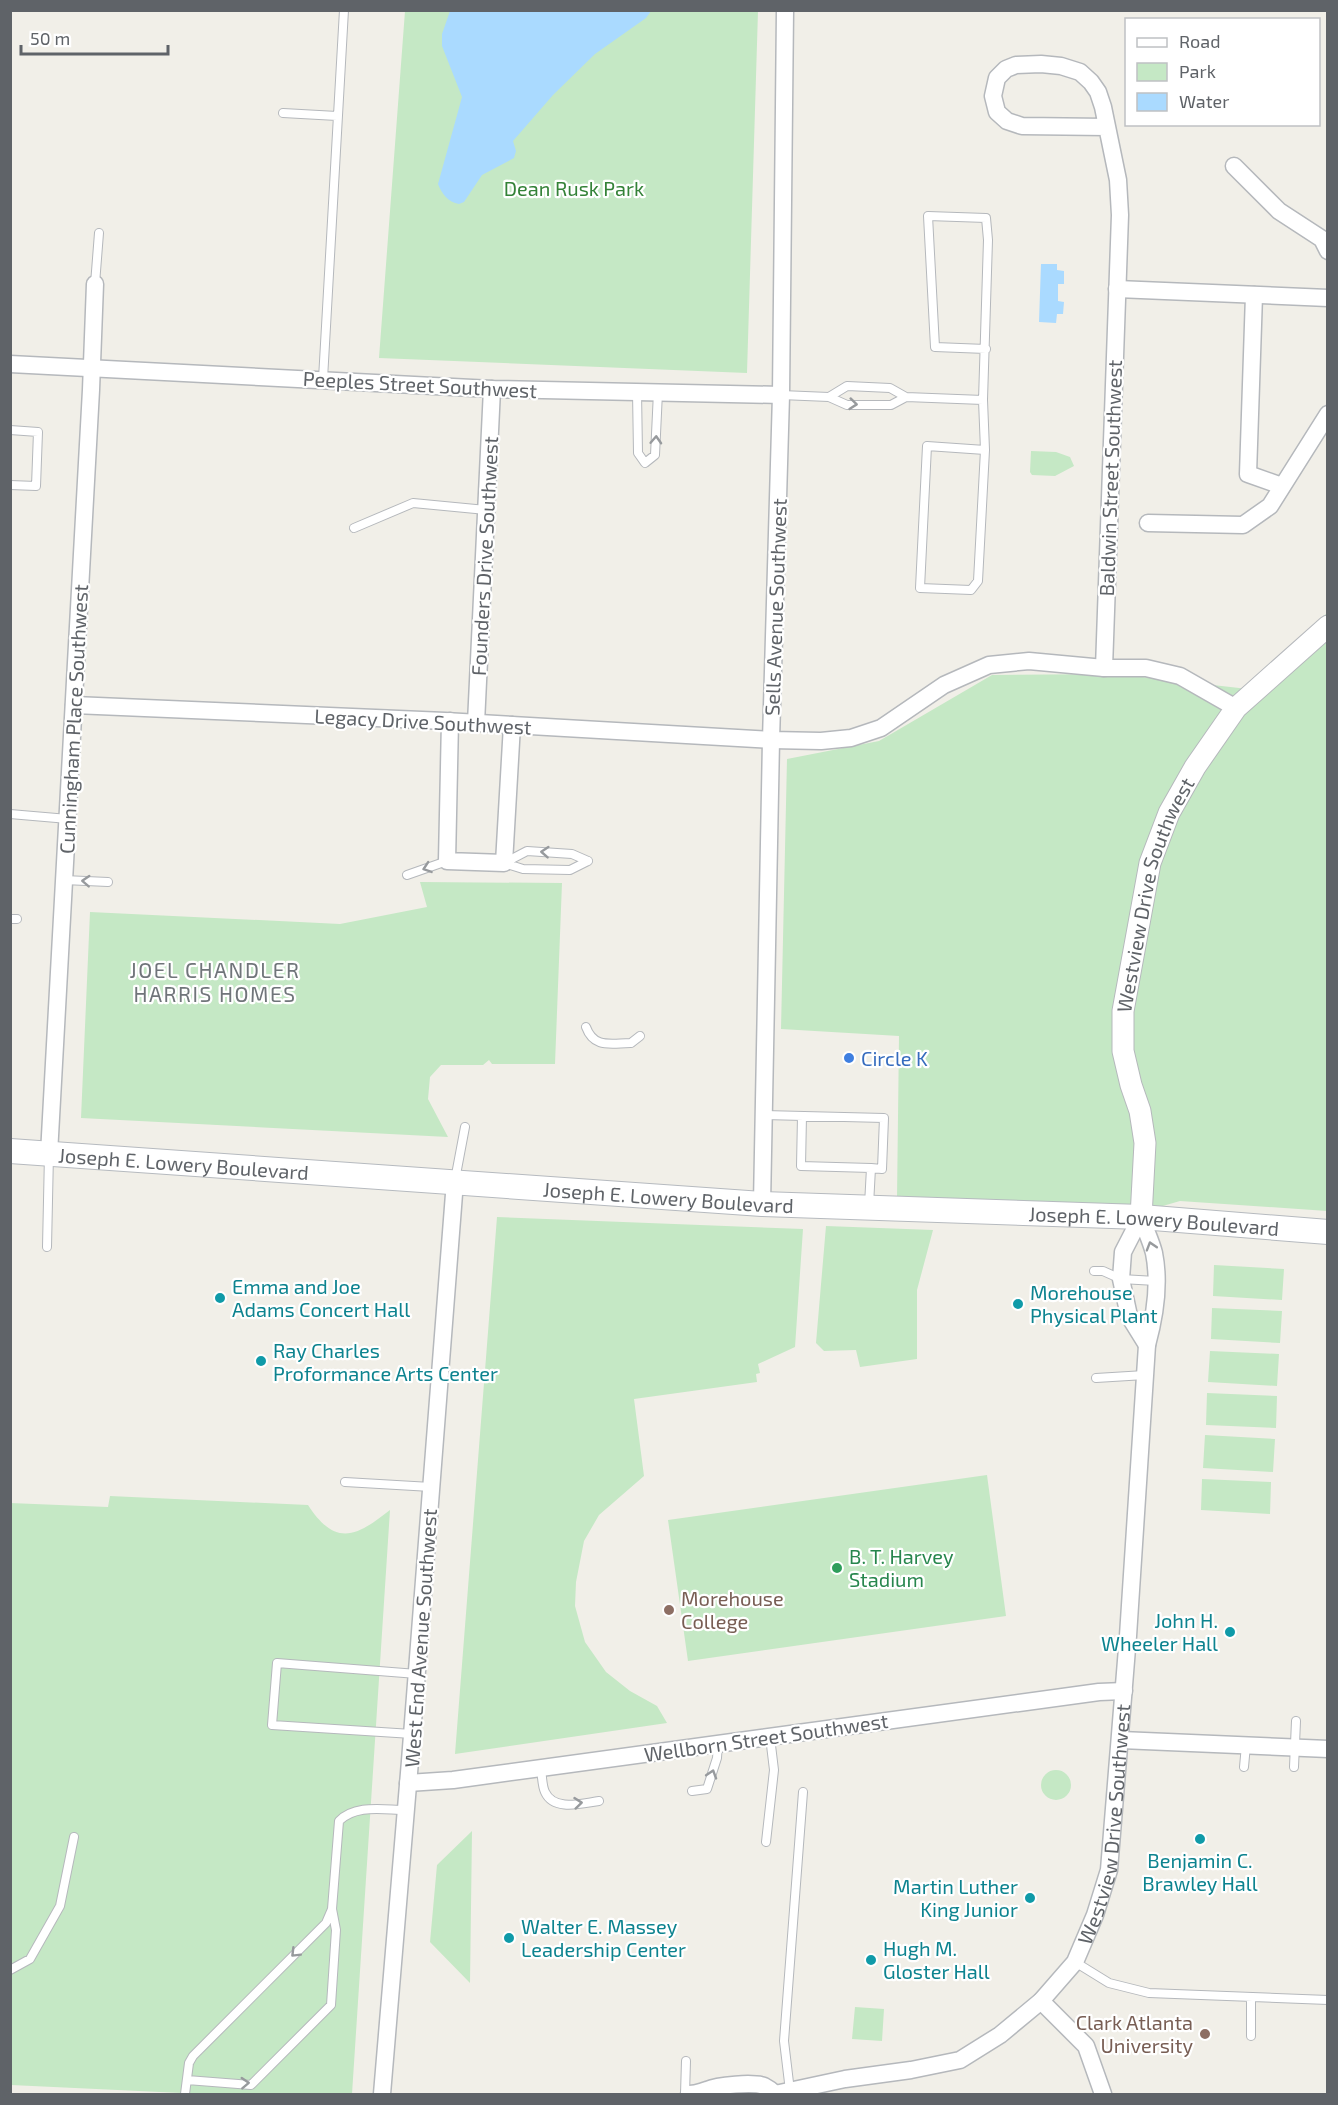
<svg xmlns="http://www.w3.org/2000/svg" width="1338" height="2105" font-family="'Exo 2',sans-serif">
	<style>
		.green { fill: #c5e8c5 }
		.water { fill: #aadaff }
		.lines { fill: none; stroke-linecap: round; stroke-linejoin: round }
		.service-casing { stroke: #b5b8bc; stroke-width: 10 }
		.minor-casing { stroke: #b5b8bc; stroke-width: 19 }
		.tertiary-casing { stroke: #b5b8bc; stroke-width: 23 }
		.secondary-casing { stroke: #b6babf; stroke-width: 26 }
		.service { stroke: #fff; stroke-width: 8 }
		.minor { stroke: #fff; stroke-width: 16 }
		.tertiary { stroke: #fff; stroke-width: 21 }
		.secondary { stroke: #fff; stroke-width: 24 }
		.oneway { stroke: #979a9d }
		.shop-dot { fill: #3f7fe0; stroke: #fff; stroke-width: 2 }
		.culture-dot { fill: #0f9aa8; stroke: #fff; stroke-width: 2 }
		.leisure-dot { fill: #2e9e5b; stroke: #fff; stroke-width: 2 }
		.education-dot { fill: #8d6e63; stroke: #fff; stroke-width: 2 }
		.labels { text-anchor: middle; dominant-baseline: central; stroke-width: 4.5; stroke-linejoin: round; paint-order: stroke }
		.park-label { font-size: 20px; fill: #348238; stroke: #fff }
		.street-label { font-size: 20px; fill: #5f6368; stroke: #fff }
		.shop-label { font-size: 20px; fill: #366cbe; stroke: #fff; text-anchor: start }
		.culture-label { font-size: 20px; fill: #0d838f; stroke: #fff; text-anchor: start }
		.leisure-label { font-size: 20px; fill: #27864d; stroke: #fff; text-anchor: start }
		.education-label { font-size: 20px; fill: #785e54; stroke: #fff; text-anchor: start }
		.neighbourhood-label { font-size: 21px; letter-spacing: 1.5px; fill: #70757a; stroke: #fff }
	</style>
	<rect width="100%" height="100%" fill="#f1efe8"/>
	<path class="green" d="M405,11H758L747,373L379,358Z
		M1031,451L1056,452L1070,457L1074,466L1055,476L1032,475L1030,472Z
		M1327,613V1211L1180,1201L1111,1221L897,1198L899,1036L781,1029L787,759L879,741L992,675L1116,674L1248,689Z
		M420,882L562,883L555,1064H492L489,1060L483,1065H441L430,1077L428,1099L448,1137L81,1118L90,912L340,924L427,907Z
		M497,1217L803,1229L795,1347L758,1364L760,1373L756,1374L757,1382L634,1399L644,1476L599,1515L584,1541L576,1582L575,1606L585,1642L606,1672L630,1691L657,1706L667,1723L455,1754Z
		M826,1226L933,1230L917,1290V1359L860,1367L856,1350L824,1351L816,1343Z
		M1214,1265L1284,1269L1282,1300L1213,1296Z
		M1212,1308L1282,1311L1280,1343L1211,1339Z
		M1210,1351L1279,1354L1277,1386L1208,1382Z
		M1207,1393L1277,1396L1276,1428L1206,1425Z
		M1205,1435L1275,1439L1273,1472L1203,1468Z
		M987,1475L1006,1616L688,1661L668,1520Z
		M1202,1479L1271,1482L1270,1514L1201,1510Z
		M110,1496L308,1505C336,1548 357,1536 390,1510L352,2094H203L11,2085L10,1503L108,1507Z
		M1041 1785a15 15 0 1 1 30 0a15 15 0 1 1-30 0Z
		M472,1831L470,1983L430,1942L437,1865Z
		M855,2007L884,2009L882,2041L852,2039Z"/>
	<path class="water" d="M450,11V10L651,11L646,18L595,54L553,95L513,141L516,151L514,158L482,175L464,202L459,204C448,202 442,194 438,184L462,97L442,46V34Z
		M1041,264H1057V270L1064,271V284H1058V301L1064,302L1063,314H1057L1056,323L1039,322Z"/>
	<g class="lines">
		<g class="service-casing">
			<path id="service" d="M283,113L337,116
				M95,284L99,233
				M323,379L344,10
				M637,392L638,453L645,463L655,455L658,392
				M781,395L829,397L847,405H891L906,397L983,400
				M829,397L847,386L890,388L906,397
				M10,430L38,432L36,486L10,485
				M985,450L927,446L920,588L971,590L978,581L985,450L983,400L988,240L986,218L928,216L935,347L986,349
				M354,528L413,503L486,510
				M10,814L68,819
				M504,863L527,851L572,854L588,861
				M504,863L523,869L570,870L588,861
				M407,875L447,861
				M64,880L108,882
				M10,919H17
				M586,1027C594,1049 611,1043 631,1043L640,1036
				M764,1115L884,1118L882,1169L871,1168L869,1205
				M802,1116L801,1166L871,1168
				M455,1180L465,1127
				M47,1247L49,1154
				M1094,1271H1103L1121,1279L1156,1281
				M1096,1378L1145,1375
				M345,1482L431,1487
				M412,1734L272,1725L277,1663L417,1674
				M1244,1767L1246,1745
				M1294,1767L1296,1721
				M541,1768C542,1775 542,1786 545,1792C554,1812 583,1803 599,1801
				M692,1791L707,1789L717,1758L718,1744
				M766,1842L774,1770L770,1737
				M1075,1962L1109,1983L1149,1993L1328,2000
				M10,1970L30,1959L60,1906L74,1837
				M1251,2036V1997
				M187,2080L251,2085L331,2005L336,1930L332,1909L339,1821C356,1804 383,1810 406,1810
				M790,2091L784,2041L803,1792
				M185,2094L189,2063L193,2056L326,1923L332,1909
				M685,2094L686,2061"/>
		</g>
		<g class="minor-casing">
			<g id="minor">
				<path d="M1234,166L1279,211L1322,239L1328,251"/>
				<path d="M1117,289L1328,298"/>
				<path d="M1254,295L1248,474L1282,486"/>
				<path d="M10,364L492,389L781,395"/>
				<path d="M1148,523L1243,525L1270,506L1328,414"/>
				<path d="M1104,668L1120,215L1118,180L1103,107L1098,92L1091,82L1080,72L1061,66L1041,64L1016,65L1006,69L997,78L993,96L997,112L1007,121L1022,126L1107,127"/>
				<path d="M74,705L445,721L771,740L821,741L851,738L881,728L944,685L989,665L1029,661L1104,668H1146L1180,676L1236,708"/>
				<path d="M450,721L447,861L504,863L512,725"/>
				<path d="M476,723L492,389"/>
				<path d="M49,1154L91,390L95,284"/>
				<path d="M762,1204L771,740L781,395L785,10"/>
				<path d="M1141,1217L1123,1252L1121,1279L1129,1316L1147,1345"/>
				<path d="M1121,1740L1328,1749"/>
				<path d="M408,1783L453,1780L1099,1692L1124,1691"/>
				<path d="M1041,2001L1086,2046L1103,2094"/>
				<path d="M382,2094L410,1761L455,1181"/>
				<path d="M689,2094C697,2094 700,2092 707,2090C718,2085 753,2082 764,2086C768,2088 772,2091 775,2094"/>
				<path id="s1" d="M775,2094L845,2079L911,2070L960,2060L1000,2035L1041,2001L1075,1962L1095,1915L1109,1870L1128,1636L1147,1345C1155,1316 1160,1283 1154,1253C1151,1241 1145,1229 1141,1217"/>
			</g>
		</g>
		<g class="tertiary-casing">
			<g id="tertiary">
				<path id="s2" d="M1141,1217L1145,1143L1140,1111L1131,1085L1123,1051V1011L1150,863L1169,813L1195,767L1236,708L1328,626"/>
			</g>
		</g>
		<g class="secondary-casing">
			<g id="secondary">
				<path id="s3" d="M10,1151L762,1204L1141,1217L1328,1232"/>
			</g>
		</g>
		<use href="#service" class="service"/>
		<use href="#minor" class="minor"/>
		<use href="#tertiary" class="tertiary"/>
		<use href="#secondary" class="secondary"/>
	</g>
	<defs><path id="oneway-chevron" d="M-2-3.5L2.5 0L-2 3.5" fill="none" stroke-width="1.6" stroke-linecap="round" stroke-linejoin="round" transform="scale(1.5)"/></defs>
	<g class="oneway">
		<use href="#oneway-chevron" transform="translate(853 404) rotate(6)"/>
		<use href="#oneway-chevron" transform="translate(656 440) rotate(-87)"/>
		<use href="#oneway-chevron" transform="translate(545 852) rotate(-176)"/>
		<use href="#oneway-chevron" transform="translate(427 868) rotate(161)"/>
		<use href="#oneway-chevron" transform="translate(86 881) rotate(-177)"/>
		<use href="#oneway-chevron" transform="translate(1151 1246) rotate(-107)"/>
		<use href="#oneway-chevron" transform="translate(712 1774) rotate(-72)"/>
		<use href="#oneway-chevron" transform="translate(578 1803) rotate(-6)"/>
		<use href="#oneway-chevron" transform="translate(295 1953) rotate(135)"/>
		<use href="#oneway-chevron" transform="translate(245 2083) rotate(-3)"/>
	</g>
	<circle class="shop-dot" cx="849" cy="1058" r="6"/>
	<g class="culture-dot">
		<circle cx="220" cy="1298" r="6"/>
		<circle cx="1018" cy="1304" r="6"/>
		<circle cx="261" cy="1361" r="6"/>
		<circle cx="1230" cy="1632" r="6"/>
		<circle cx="1200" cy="1839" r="6"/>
		<circle cx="1030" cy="1898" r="6"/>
		<circle cx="509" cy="1938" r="6"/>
		<circle cx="871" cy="1960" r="6"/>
	</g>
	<circle class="leisure-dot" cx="837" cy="1568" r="6"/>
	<g class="education-dot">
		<circle cx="669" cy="1610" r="6"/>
		<circle cx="1205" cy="2034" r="6"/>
	</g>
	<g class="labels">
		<g class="park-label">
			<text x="574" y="188">Dean Rusk Park</text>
		</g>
		<g class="street-label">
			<text transform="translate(420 384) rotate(3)">Peeples Street Southwest</text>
			<text transform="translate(1110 478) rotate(-88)">Baldwin Street Southwest</text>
			<text transform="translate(484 556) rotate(-87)">Founders Drive Southwest</text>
			<text transform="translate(775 607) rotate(-88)">Sells Avenue Southwest</text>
			<text transform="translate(73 719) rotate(-87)">Cunningham Place Southwest</text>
			<text transform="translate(423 721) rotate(3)">Legacy Drive Southwest</text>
			<text stroke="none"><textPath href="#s2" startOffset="330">Westview Drive Southwest</textPath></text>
			<text stroke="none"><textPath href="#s3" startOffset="174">Joseph E. Lowery Boulevard</textPath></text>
			<text stroke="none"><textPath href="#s3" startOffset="660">Joseph E. Lowery Boulevard</textPath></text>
			<text stroke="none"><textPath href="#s3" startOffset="1146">Joseph E. Lowery Boulevard</textPath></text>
			<text transform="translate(420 1638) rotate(-86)">West End Avenue Southwest</text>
			<text transform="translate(766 1737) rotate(-8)">Wellborn Street Southwest</text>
			<text stroke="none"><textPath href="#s1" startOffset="483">Westview Drive Southwest</textPath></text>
		</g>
		<g class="shop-label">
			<text x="861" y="1058">Circle K</text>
		</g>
		<g class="culture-label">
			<text x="232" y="1286">Emma and Joe<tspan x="232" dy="23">Adams Concert Hall</tspan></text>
			<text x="1030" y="1292">Morehouse<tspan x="1030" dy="23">Physical Plant</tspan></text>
			<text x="273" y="1350">Ray Charles<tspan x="273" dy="23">Proformance Arts Center</tspan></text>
			<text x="1218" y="1620" text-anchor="end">John H.<tspan x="1218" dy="23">Wheeler Hall</tspan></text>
			<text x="1200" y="1860" text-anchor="middle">Benjamin C.<tspan x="1200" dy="23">Brawley Hall</tspan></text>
			<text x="1018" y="1886" text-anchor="end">Martin Luther<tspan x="1018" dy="23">King Junior</tspan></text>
			<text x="521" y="1926">Walter E. Massey<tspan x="521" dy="23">Leadership Center</tspan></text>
			<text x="883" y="1948">Hugh M.<tspan x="883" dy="23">Gloster Hall</tspan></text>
		</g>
		<g class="leisure-label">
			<text x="849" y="1556">B. T. Harvey<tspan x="849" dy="23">Stadium</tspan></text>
		</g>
		<g class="education-label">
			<text x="681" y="1598">Morehouse<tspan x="681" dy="23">College</tspan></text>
			<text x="1193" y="2022" text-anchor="end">Clark Atlanta<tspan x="1193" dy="23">University</tspan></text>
		</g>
		<g class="neighbourhood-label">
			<text x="215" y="969">JOEL CHANDLER<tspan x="215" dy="24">HARRIS HOMES</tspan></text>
		</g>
	</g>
	<rect width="1338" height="2105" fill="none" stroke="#5f6368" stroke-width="24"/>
	<rect x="1125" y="18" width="195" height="108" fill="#ffffff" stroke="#bfc1c3" stroke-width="1.5"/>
	<rect x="1137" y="38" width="30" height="9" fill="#ffffff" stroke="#bfc1c3" stroke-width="1.5"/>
	<text x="1179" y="48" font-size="18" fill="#5f6368">Road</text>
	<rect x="1137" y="63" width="30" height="18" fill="#c5e8c5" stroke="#bfc1c3" stroke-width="1.5"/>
	<text x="1179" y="78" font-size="18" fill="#5f6368">Park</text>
	<rect x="1137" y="93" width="30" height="18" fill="#aadaff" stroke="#bfc1c3" stroke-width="1.5"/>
	<text x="1179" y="108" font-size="18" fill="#5f6368">Water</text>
	<path d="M21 45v9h147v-9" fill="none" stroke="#5f6368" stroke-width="3"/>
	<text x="30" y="45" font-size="18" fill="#5f6368" stroke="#ffffff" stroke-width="4.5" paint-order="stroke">50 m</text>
</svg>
